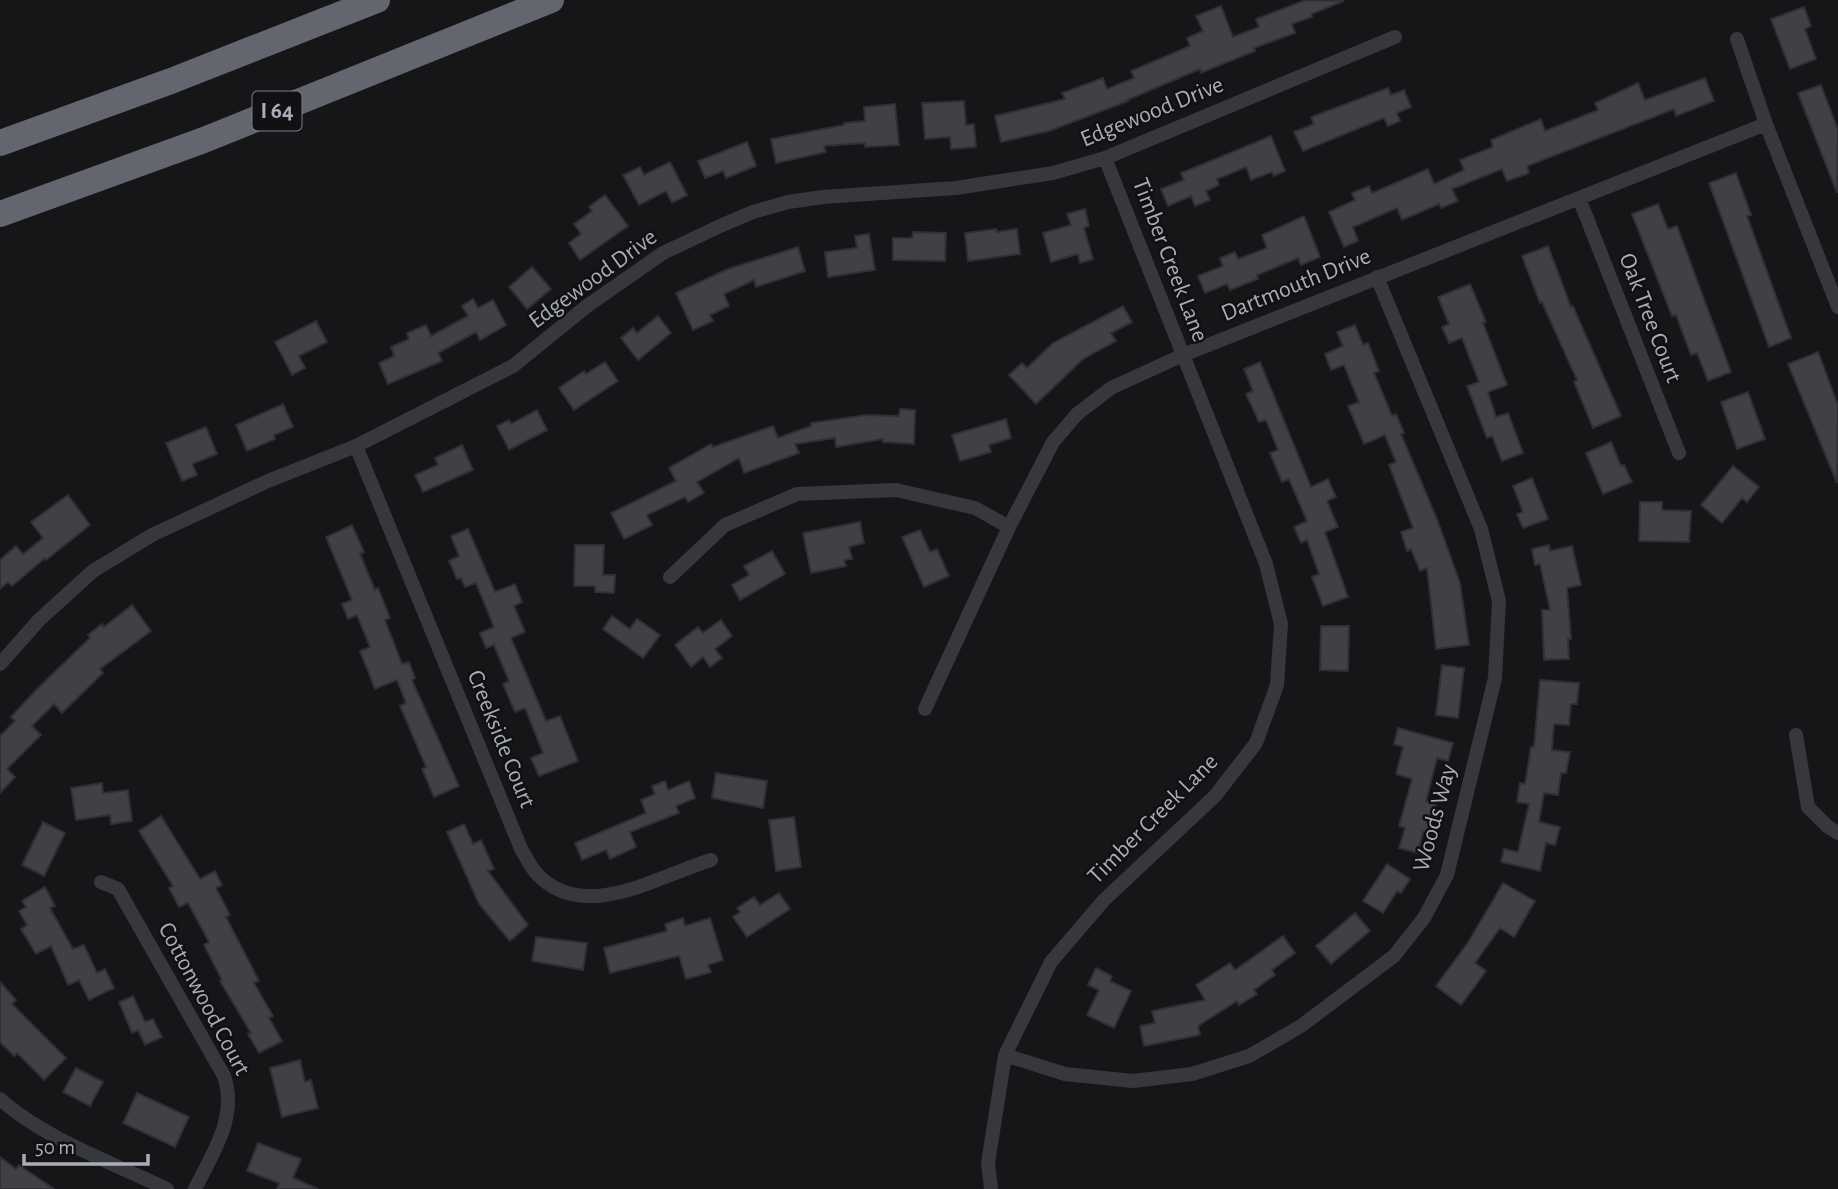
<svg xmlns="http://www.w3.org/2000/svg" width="1838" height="1189" font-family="'Alegreya Sans',sans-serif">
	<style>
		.building { fill: #404145; stroke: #303034; stroke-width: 2 }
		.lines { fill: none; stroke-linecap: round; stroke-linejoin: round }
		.minor { stroke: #37383d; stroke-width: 14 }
		.motorway { stroke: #63666e; stroke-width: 26 }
		.labels { text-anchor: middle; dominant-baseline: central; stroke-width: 5; stroke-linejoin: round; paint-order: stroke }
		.shield { fill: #111113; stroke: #7b7e86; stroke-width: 2 }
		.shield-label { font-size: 23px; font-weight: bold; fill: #a8adb8 }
		.street-label { font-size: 24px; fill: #a8adb8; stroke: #111113 }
	</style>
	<rect width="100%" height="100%" fill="#161618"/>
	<path class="building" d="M1306,0L1344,1L1311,14L1312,17L1292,24L1295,33L1254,48L1255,51L1201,73L1200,69L1127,100L1128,101L1049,131L1001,142L995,116L1065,99L1062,93L1103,78L1107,89L1134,78L1131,71L1190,46L1187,38L1203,31L1196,16L1221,6L1233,37L1259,27L1256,19Z
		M1804,7L1811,26L1805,29L1816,59L1790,69L1771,19Z
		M1705,78L1714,101L1676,116L1674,109L1527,166L1529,173L1507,181L1502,169L1452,189L1458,201L1441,208L1439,204L1402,220L1397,208L1353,227L1358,241L1344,247L1329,212L1355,200L1352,193L1369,186L1372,193L1428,169L1434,184L1464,170L1460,160L1493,147L1491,140L1541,119L1545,131L1598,110L1595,103L1638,83L1645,100Z
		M1821,85L1838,130L1837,193L1798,93Z
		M1388,88L1391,95L1404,90L1411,107L1397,113L1400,121L1388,126L1384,118L1303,151L1294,132L1314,124L1311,117Z
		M964,101L966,125L974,124L976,147L951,149L950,137L925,139L922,103Z
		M895,104L899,145L865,147V143L824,146L826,152L776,163L771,139L844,125V123L865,121L864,107Z
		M1271,136L1285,171L1274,176L1272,172L1251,180L1246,167L1217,179L1219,185L1206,191L1210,200L1195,206L1191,196L1168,206L1161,189L1184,180L1181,173Z
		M747,142L756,166L726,178L723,171L705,178L698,161Z
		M670,162L687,195L672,203L666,191L639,205L623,175L640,167L644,175Z
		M1736,173L1751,215L1747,216L1791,338L1769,347L1709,183Z
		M605,195L628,226L580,260L569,243L581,234L574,224L592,211L589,207Z
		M1658,204L1668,229L1677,226L1731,372L1708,381L1697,353L1691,355L1676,315L1672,316L1632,214Z
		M1085,209L1089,226L1084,228L1093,259L1080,263L1078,254L1051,262L1043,233L1071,225L1067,214Z
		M1304,216L1320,257L1301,265L1298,258L1257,275L1258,279L1230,290L1227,284L1205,293L1198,276L1223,266L1220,258L1235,252L1238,259L1267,248L1262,235Z
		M996,229L997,232L1017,229L1020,254L968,261L965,233Z
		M913,232L946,233L945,261L893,260V238H912Z
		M869,234L875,270L828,277L825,252L857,248L855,236Z
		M1548,246L1571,307L1573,306L1621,416L1593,428L1574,382L1577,380L1542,302L1540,303L1522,256Z
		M798,247L805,271L756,287L754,280L724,294L729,306L710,315L713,321L693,330L676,293L728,269Z
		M532,267L551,289L527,309L509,287Z
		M1470,284L1486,322L1483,323L1507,385L1488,392L1496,417L1508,413L1523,453L1502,461L1492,436L1487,438L1467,386L1479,382L1462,338L1449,343L1442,327L1449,324L1438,297Z
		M473,299L478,308L493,300L506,325L480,340L476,332L438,353L442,361L388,384L379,363L394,356L391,347L409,339L407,333L426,325L431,336L468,316L462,306Z
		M1123,306L1132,322L1111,333L1116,341L1083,359L1036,404L1009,375L1022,363L1027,368L1053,343Z
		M658,316L671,333L638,360L621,338L633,328L637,333Z
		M316,321L327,342L299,356L305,368L292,375L275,342Z
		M1355,325L1363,345L1368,343L1379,371L1374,373L1392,416L1396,414L1404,433L1401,434L1437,519L1460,583L1469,645L1436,649L1427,568L1420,571L1411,549L1407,551L1401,532L1413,528L1389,465L1396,462L1385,435L1364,444L1348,406L1359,402L1344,365L1331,370L1325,354L1343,346L1337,332Z
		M1818,352L1838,405L1837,483L1788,364Z
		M605,362L618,381L574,410L559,388L584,371L586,374Z
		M1260,362L1311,487L1328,479L1336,497L1327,501L1338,527L1325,532L1348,597L1323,606L1312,577L1319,574L1307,540L1301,543L1294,527L1307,521L1289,479L1282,482L1270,453L1278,450L1266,420L1259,422L1246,394L1253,391L1244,369Z
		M1748,392L1765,439L1737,449L1721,402Z
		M283,404L293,427L274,435L275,439L247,451L236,425Z
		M900,409L915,410L914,444L883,442V439L836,447L835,438L795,444L799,453L744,473L739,458L697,482L704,493L688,502L685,497L647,515L652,525L624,539L611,513L676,481L669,468L711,444L713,447L773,426L778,438L811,426V423L866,415L899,416Z
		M537,410L547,430L509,450L497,426L509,420L511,424Z
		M1006,419L1011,438L989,445L991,452L960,461L952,435Z
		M206,427L217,454L192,464L197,475L182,481L166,443Z
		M1611,442L1621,466L1624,465L1632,482L1603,494L1586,453Z
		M462,445L473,470L423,492L415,475L438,465L435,458Z
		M1733,466L1759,487L1747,502L1742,498L1722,523L1701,505Z
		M1532,478L1548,519L1523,528L1517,514L1523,512L1513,486Z
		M68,495L90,525L46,560L45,558L12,586L8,582L0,589V560L16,546L23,554L43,538L31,522Z
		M1640,502H1662V510L1691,511L1689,542L1639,541Z
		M860,522L864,543L849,547L852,559L844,560L846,566L811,573L803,533Z
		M352,525L364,552L360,554L375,590L378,588L390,618L385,620L402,664L409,662L415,678L412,680L459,786L434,797L422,769L426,767L400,706L406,703L397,680L375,689L360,651L370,647L357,615L348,619L342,604L352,600L326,537Z
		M468,529L495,592L515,584L522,602L514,606L525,632L511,638L546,721L560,716L578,761L539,776L531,758L543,753L525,708L515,712L503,684L509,681L494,645L486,648L480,633L494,627L476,583L465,587L461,578L457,579L449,561L459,556L451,536Z
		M920,530L930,552L937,549L949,576L924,587L902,537Z
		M575,545H604L603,575H615L614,593L595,592V586H574Z
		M1549,545L1550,551L1572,546L1581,585L1567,588L1571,639H1568L1569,659L1544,660L1542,610H1550L1540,564L1535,565L1532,549Z
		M772,551L785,574L740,600L732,585L749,575L744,566Z
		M132,605L151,631L100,669L103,673L62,713L54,704L32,726L41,735L7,769L15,777L0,793V736L15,721L11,717L38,688L90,638L88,635L102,624L104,627Z
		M612,616L630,629L637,619L660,635L643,658L603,629Z
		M721,620L732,636L715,649L722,658L710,667L703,657L691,667L675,645L698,627L703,633Z
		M1321,626H1349L1348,671L1320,670Z
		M1442,665L1464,668L1458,718L1436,715Z
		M1540,680L1579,683L1577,704H1571L1569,725L1554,724L1552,750L1570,752L1566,773H1561L1558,795L1544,793L1539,822L1560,827L1555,845L1546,843L1540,871L1501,862L1504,849L1518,852L1529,804L1517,802L1520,783L1525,784L1531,747H1534Z
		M1398,728L1453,743L1448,761L1437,758L1426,801L1436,804L1428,833L1423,832L1418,853L1399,848L1405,828L1399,826L1412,779L1396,774L1403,747L1394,744Z
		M716,773L767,781L763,808L712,798Z
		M665,781L668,790L689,781L695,798L676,806L679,813L630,832L636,847L610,859L606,850L582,860L575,843L646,813L641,800L655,794L652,786Z
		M102,783L103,793L128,790L132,821L111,824L110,815L76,820L71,788Z
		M161,816L200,879L215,871L222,885L216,888L230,915L226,917L259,981L254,983L273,1016L269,1018L282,1041L259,1053L248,1034L251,1033L220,981L222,980L204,945L209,942L188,903L179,907L169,888L173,886L139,831Z
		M794,817L801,867L776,871L769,820Z
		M43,822L65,833L44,876L22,865Z
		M464,824L473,844L481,840L494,869L488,871L528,925L510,941L479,904L447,832Z
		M1387,864L1410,879L1401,893L1397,891L1383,913L1363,901Z
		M1503,883L1535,901L1514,937L1500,928L1475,963L1486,971L1461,1005L1436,986L1469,941Z
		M45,887L55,906L50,908L73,949L84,945L97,973L105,969L114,988L89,1000L79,980L68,985L51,946L36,954L21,929L27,925L19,911L26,907L22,901Z
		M779,893L790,909L747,937L733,917L740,912L737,908L754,897L760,905Z
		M1355,913L1370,931L1331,964L1316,946Z
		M683,918L685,926L710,918L723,960L708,965L711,972L686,979L679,956L610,973L604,948L667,931L665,924Z
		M1283,936L1295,953L1272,970L1275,975L1254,990L1257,994L1239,1005L1237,1001L1198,1026L1200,1035L1144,1046L1140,1026L1155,1023L1152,1011L1205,1000L1196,985L1230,963L1235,970Z
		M536,937L587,943L583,970L532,961Z
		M1096,968L1112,976L1110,981L1131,991L1114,1028L1087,1015L1099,990L1088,985Z
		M0,982L16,1000L12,1004L66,1058L44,1080L17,1053L14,1056L0,1042Z
		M133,996L145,1022L153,1019L162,1037L145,1045L138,1030L132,1033L119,1002Z
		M300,1060L305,1082L311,1080L318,1108L282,1117L270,1068Z
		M76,1068L103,1082L90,1106L63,1092Z
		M137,1093L189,1117L175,1147L123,1123Z
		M258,1143L301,1159L293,1178L318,1189H277L279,1183L247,1171Z
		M0,1157L16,1169L19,1165L54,1189H0Z"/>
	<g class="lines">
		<path class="minor" d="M1737,39L1766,124L1838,307
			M1579,198L1679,453
			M356,446L522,851C527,858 531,868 537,874C584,924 658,876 711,860
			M670,577L725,525L797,494L896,490L975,508L1009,527
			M0,664L39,620L93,571L152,535L268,481L356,446L513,366L587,306L663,253L720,226L753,212L788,202L823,197L956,188L1053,173L1105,158L1395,37
			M925,709L1009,527L1053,442L1077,414L1111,388L1183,355L1766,124
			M1796,735L1808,807L1827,826L1838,833
			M101,882L118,889L224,1076C238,1117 213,1152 195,1189
			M1005,1055L1065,1074L1133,1081L1192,1074L1249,1056L1301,1026L1394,956L1424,918L1447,875L1495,678L1499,601L1481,529L1377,277
			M0,1099C41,1137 115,1164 167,1189
			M991,1189L988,1163L1005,1055L1051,962L1104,900L1215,796L1256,743L1277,685L1281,624L1266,564L1105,158"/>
		<path class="motorway" d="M0,143L171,81L377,0
			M0,214L204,140L551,0"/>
	</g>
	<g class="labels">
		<rect class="shield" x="252.5" y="91.5" width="49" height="39" rx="5"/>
		<g class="shield-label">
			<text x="277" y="111">I 64</text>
		</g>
		<g class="street-label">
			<text transform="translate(1152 112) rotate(-22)">Edgewood Drive</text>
			<text transform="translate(1170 260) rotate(69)">Timber Creek Lane</text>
			<text transform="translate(593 279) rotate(-36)">Edgewood Drive</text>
			<text transform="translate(1296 285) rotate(-22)">Dartmouth Drive</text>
			<text transform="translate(1650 318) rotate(69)">Oak Tree Court</text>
			<text transform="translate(501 739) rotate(68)">Creekside Court</text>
			<text transform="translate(1435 818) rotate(-75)">Woods Way</text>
			<text transform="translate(1153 819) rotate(-45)">Timber Creek Lane</text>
			<text transform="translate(204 999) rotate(62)">Cottonwood Court</text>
		</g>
	</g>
	<path d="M24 1154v10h124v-10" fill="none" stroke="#a8adb8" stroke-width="3.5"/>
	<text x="35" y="1154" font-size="21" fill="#a8adb8" stroke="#111113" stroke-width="5" paint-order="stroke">50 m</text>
</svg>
